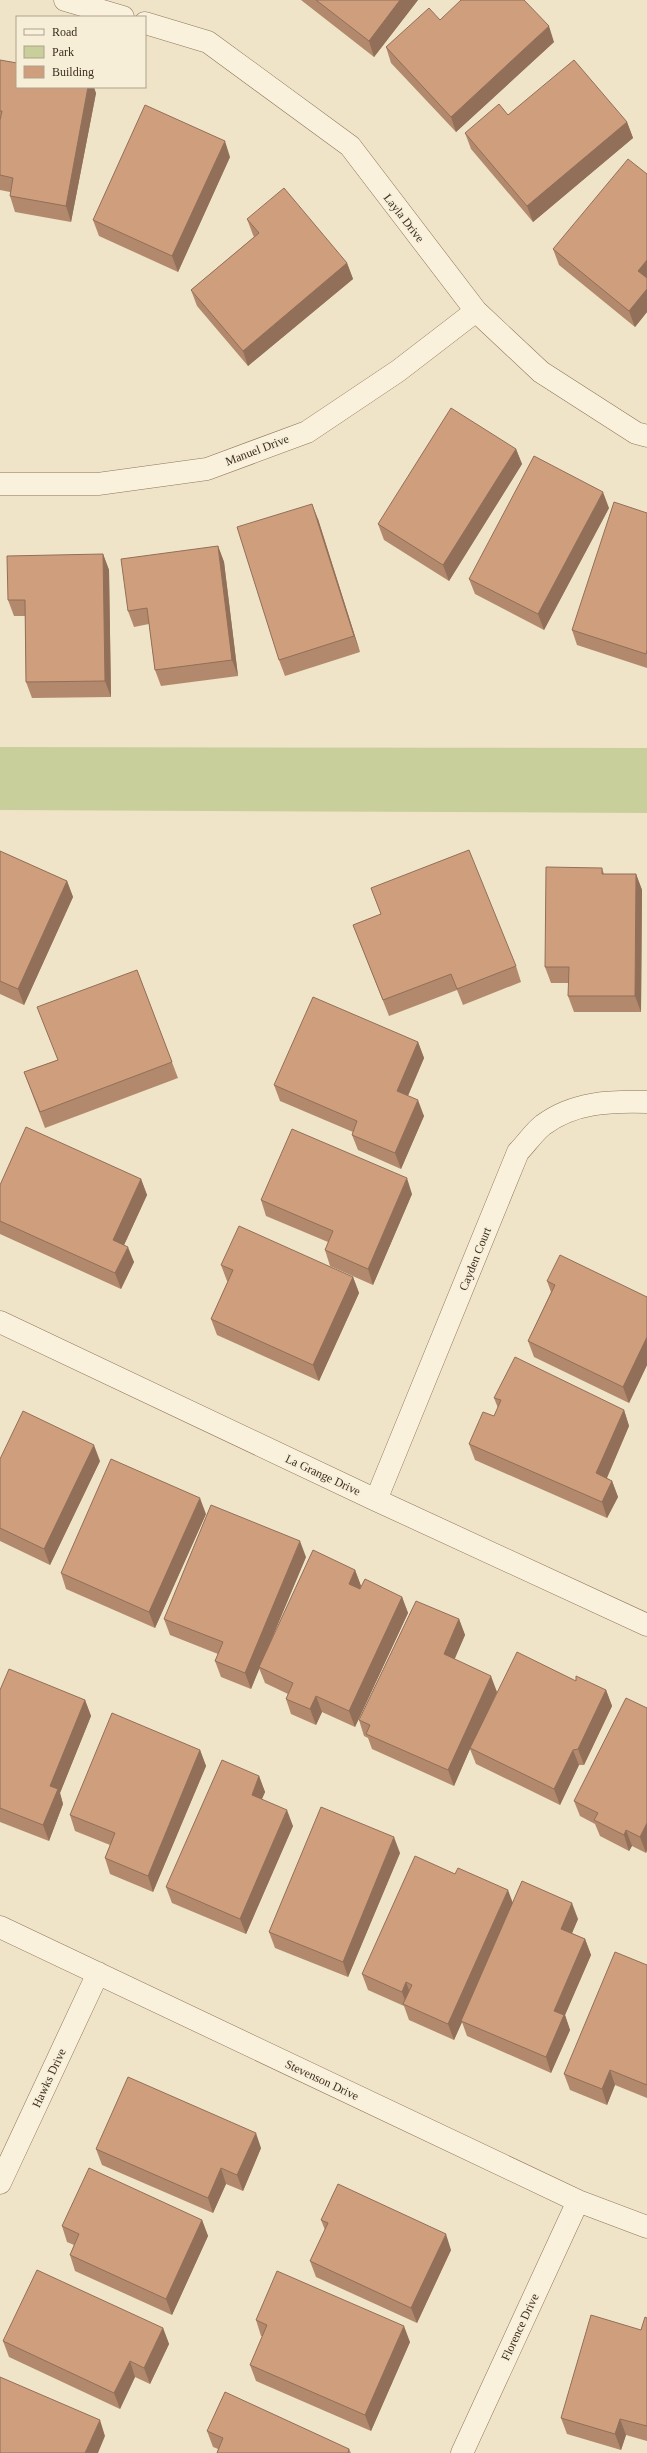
<svg xmlns="http://www.w3.org/2000/svg" width="647" height="2453" font-family="Georgia,serif">
	<style>
		.green { fill: #c9cf9b }
		.lines { fill: none; stroke-linecap: round; stroke-linejoin: round }
		.street-casing { stroke: #8d765c; stroke-width: 23 }
		.street { stroke: #faf1dc; stroke-width: 22 }
		.wall { fill: #b2896c }
		.shaded-wall { fill: #916f58 }
		.building { fill: #cf9f7d; stroke: #916f58 }
		.labels { text-anchor: middle; dominant-baseline: central; stroke-width: 3; stroke-linejoin: round; paint-order: stroke }
		.street-label { font-size: 12px; fill: #3d2e20; stroke: #f7eed8 }
	</style>
	<rect width="100%" height="100%" fill="#f0e4c8"/>
	<path class="green" d="M0,747L647,748V813L0,810Z"/>
	<g class="lines">
		<g class="street-casing">
			<path id="street" d="M65,0L123,17
				M145,23L208,42L350,146L476,311L541,372L636,433L647,436
				M0,484H98L207,469L307,432L398,371L476,311
				M0,1322L376,1500L647,1625
				M376,1500L518,1152C526,1144 534,1132 543,1125C574,1102 610,1101 647,1102
				M0,1927L578,2201L647,2227
				M0,2183L98,1973
				M462,2453L578,2201"/>
		</g>
		<use href="#street" class="street"/>
	</g>
	<path class="wall" d="M301,0H418L374,57Z
		M440,20L554,42L456,132L391,63L386,47Z
		M0,60L96,93L71,222L15,212L10,196V192L0,190Z
		M508,115L627,122L633,138L533,222L471,149L465,133Z
		M230,157L178,272L99,236L93,220Z
		M647,174V312L635,327L559,265L553,249Z
		M247,219L347,263L353,279L248,366L197,306L191,290L254,237L253,235Z
		M516,449L522,464L449,581L384,540L378,524Z
		M609,508L544,630L475,594L469,579Z
		M647,513V668L577,645L572,630Z
		M318,519L360,652L285,676L279,660Z
		M218,546L224,562L238,676L161,686L155,670L149,624L134,627L128,611Z
		M103,554L109,570L111,697L32,698L26,682L25,616H14L8,600Z
		M0,851L67,881L73,897L24,1005L0,994Z
		M602,868L604,874H636L642,890L641,1012H574L568,996L569,983H551L545,967Z
		M371,888L516,966L521,982L463,1005L457,990L389,1016L353,925L381,914Z
		M137,970L178,1078L45,1128L24,1072L57,1060Z
		M418,1042L424,1058L408,1096L424,1116L401,1169L358,1150L352,1135L353,1132L280,1101L274,1085Z
		M141,1179L147,1195L124,1245L134,1262L121,1289L0,1234V1185Z
		M412,1194L373,1285L330,1266L325,1250L328,1242L266,1216L261,1200Z
		M221,1265L353,1277L359,1293L319,1381L217,1335L211,1319L228,1281H227Z
		M547,1281L647,1297V1365L629,1403L534,1357L528,1341L551,1292Z
		M494,1398L624,1410L629,1426L607,1478L612,1481L618,1497L607,1518L475,1460L469,1444L494,1416L498,1408Z
		M0,1459L100,1461L50,1565L0,1541Z
		M206,1514L155,1628L66,1589L61,1573Z
		M306,1557L266,1651L355,1570L361,1586L360,1588L402,1597L408,1613L355,1727L322,1712L316,1725L291,1714L286,1699L288,1694L265,1683L259,1668L251,1689L221,1677L215,1661L218,1654L170,1635L164,1619Z
		M459,1619L465,1635L454,1659L497,1692L482,1724L576,1681L606,1690L612,1706L584,1765H579L560,1805L476,1764L470,1749L454,1786L372,1749L368,1738L364,1736L359,1720Z
		M0,1690L85,1700L91,1716L60,1793L63,1804L49,1841L0,1822Z
		M647,1708V1850L646,1853L632,1846L629,1851L600,1836L595,1824L580,1816L574,1801Z
		M200,1750L206,1766L153,1892L110,1874L105,1858L110,1845L75,1831L70,1815Z
		M259,1776L265,1792L262,1799L293,1826L246,1934L172,1903L166,1887Z
		M400,1853L348,1977L275,1948L269,1932Z
		M512,1903L578,1919L572,1933L585,1939L591,1955L565,2015L570,2030L551,2073L467,2036L462,2022L454,2040L409,2020L404,2006L368,1990L362,1974Z
		M647,1965V2098L615,2085L607,2105L570,2090L564,2074Z
		M261,2148L243,2191L226,2184L213,2213L102,2165L96,2149Z
		M202,2220L208,2236L172,2315L75,2271L70,2255L74,2245L67,2242L62,2226Z
		M321,2220L451,2250L417,2323L316,2277L310,2261L325,2230Z
		M647,2318V2441L626,2435L621,2450L567,2434L561,2418L641,2330Z
		M256,2320L410,2342L371,2431L256,2381L250,2365L263,2336H261Z
		M163,2328L169,2344L150,2384L135,2377L120,2409L9,2357L3,2341Z
		M207,2431L349,2449L351,2453H217L218,2449L213,2447Z"/>
	<path class="shaded-wall" d="M400,0H418L374,57L369,41Z
		M549,26L554,42L456,132L451,117Z
		M88,87H94L96,93L71,222L66,206Z
		M627,122L633,138L533,222L527,206Z
		M225,141L230,157L178,272L172,256Z
		M647,260V283L638,271Z
		M347,263L353,279L248,366L243,351Z
		M647,289V312L635,327L629,311Z
		M516,449L522,464L449,581L443,565Z
		M603,492L609,508L544,630L538,614Z
		M312,504L318,519L360,652L354,636Z
		M218,546L224,562L238,676L232,660Z
		M103,554L109,570L111,697L105,681Z
		M636,874L642,890L641,1012L635,996Z
		M67,881L73,897L24,1005L18,989Z
		M418,1042L424,1058L403,1107L397,1091Z
		M418,1100L424,1116L401,1169L395,1153Z
		M407,1178L412,1194L373,1285L368,1269Z
		M141,1179L147,1195L119,1256L113,1240Z
		M128,1247L134,1262L121,1289L115,1273Z
		M353,1277L359,1293L319,1381L313,1365Z
		M647,1337V1365L629,1403L623,1387Z
		M624,1410L629,1426L602,1489L596,1473Z
		M94,1445L100,1461L50,1565L44,1549Z
		M612,1481L618,1497L607,1518L602,1502Z
		M200,1498L206,1514L155,1628L149,1612Z
		M300,1541L306,1557L251,1689L245,1673Z
		M355,1570L361,1586L355,1600L349,1584Z
		M402,1597L408,1613L355,1727L349,1711Z
		M459,1619L465,1635L450,1670L444,1654Z
		M491,1676L497,1692L471,1749L470,1748V1749L454,1786L448,1770Z
		M606,1690L612,1706L584,1765L578,1749Z
		M316,1696L322,1712L316,1725L310,1709Z
		M85,1700L91,1716L60,1793L63,1804L49,1841L43,1825L50,1786Z
		M200,1750L206,1766L153,1892L148,1876Z
		M573,1750L579,1765L560,1805L554,1789Z
		M259,1776L265,1792L257,1810L252,1795Z
		M287,1810L293,1826L246,1934L240,1919Z
		M647,1823V1850L646,1853L640,1837Z
		M626,1830L632,1846L629,1851L624,1835Z
		M394,1837L400,1853L348,1977L343,1962Z
		M508,1890L514,1906L461,2021L462,2022L454,2040L448,2024Z
		M572,1903L578,1919L567,1945L561,1929Z
		M585,1939L591,1955L565,2015L570,2030L551,2073L546,2057L554,2011Z
		M406,1982L412,1998L407,2006L402,1992Z
		M610,2070L615,2085L607,2105L602,2089Z
		M256,2133L261,2148L243,2191L237,2175Z
		M221,2168L226,2184L213,2213L208,2198Z
		M202,2220L208,2236L172,2315L166,2299Z
		M446,2234L451,2250L417,2323L411,2308Z
		M404,2326L410,2342L371,2431L365,2415Z
		M163,2328L169,2344L150,2384L144,2368Z
		M130,2361L135,2377L120,2409L114,2393Z
		M620,2419L626,2435L621,2450L615,2434Z
		M100,2420L105,2436L98,2453H85Z"/>
	<path class="building" d="M316,0H400L369,41Z
		M461,0H524L549,26L451,117L386,47L429,8L440,20Z
		M0,60L17,63V87H88L66,206L10,196L13,178L0,175V120L2,111H0Z
		M574,60L627,122L527,206L465,133L499,104L508,115Z
		M145,105L225,141L172,256L93,220Z
		M628,159L647,174V260L638,271L647,278V289L629,311L553,249Z
		M284,188L347,263L243,351L191,290L259,233L247,219Z
		M451,408L516,449L443,565L378,524Z
		M534,456L603,492L538,614L469,579Z
		M614,502L647,513V650L646,654L572,630Z
		M312,504L354,636L279,660L237,527Z
		M218,546L232,660L155,670L147,608L128,611L121,559Z
		M103,554L105,681L26,682L25,600H8L7,556Z
		M469,850L516,966L457,989L451,974L383,1000L353,925L381,914L371,888Z
		M0,851L67,881L18,989L0,981Z
		M546,867L602,868V874H636L635,996H568L569,967H545Z
		M137,970L172,1062L40,1112L24,1072L58,1060L37,1007Z
		M313,997L418,1042L397,1091L418,1100L395,1153L352,1135L357,1121L274,1085Z
		M26,1127L141,1179L113,1240L128,1247L115,1273L0,1221V1185Z
		M292,1129L407,1178L368,1269L325,1250L333,1231L261,1200Z
		M239,1226L353,1277L313,1365L211,1319L233,1270L221,1265Z
		M560,1255L647,1297V1337L623,1387L528,1341L555,1285L547,1281Z
		M515,1357L624,1410L596,1473L612,1481L602,1502L469,1444L483,1412L494,1416L501,1400L494,1398Z
		M23,1411L94,1445L44,1549L0,1528V1459Z
		M111,1459L200,1498L149,1612L61,1573Z
		M211,1505L300,1541L245,1673L215,1661L223,1642L164,1619Z
		M313,1550L355,1570L349,1584L360,1589L365,1579L402,1597L349,1711L316,1696L310,1709L286,1699L293,1683L259,1667Z
		M416,1601L459,1619L444,1654L491,1676L448,1770L366,1734L370,1725L359,1720Z
		M517,1652L576,1681V1676L606,1690L578,1749L573,1750L554,1789L470,1748Z
		M9,1669L85,1700L50,1786L58,1789L43,1825L0,1808V1690Z
		M626,1698L647,1708V1823L640,1837L626,1830L624,1835L594,1820L598,1813L574,1801Z
		M112,1713L200,1750L148,1876L105,1858L115,1833L70,1815Z
		M222,1760L259,1776L252,1795L287,1810L240,1919L166,1887Z
		M321,1807L394,1837L343,1962L269,1932Z
		M415,1856L455,1874L458,1868L508,1890L448,2024L403,2004L412,1985L406,1982L402,1992L362,1974Z
		M522,1881L572,1903L561,1929L585,1939L554,2011L564,2015L546,2057L461,2021Z
		M615,1952L647,1965V2085L610,2070L602,2089L564,2074Z
		M128,2077L256,2133L237,2175L221,2168L208,2198L96,2149Z
		M89,2168L202,2220L166,2299L70,2255L79,2234L62,2226Z
		M338,2184L446,2234L411,2308L310,2261L328,2223L321,2220Z
		M37,2270L163,2328L144,2368L130,2361L114,2393L3,2341Z
		M277,2271L404,2326L365,2415L250,2365L267,2325L256,2320Z
		M591,2315L641,2330L645,2317L647,2318V2426L620,2419L615,2434L561,2418Z
		M0,2377L100,2420L85,2453H0Z
		M225,2392L349,2449L348,2453H217L223,2438L207,2431Z"/>
	<g class="labels">
		<g class="street-label">
			<text transform="translate(404 218) rotate(52)">Layla Drive</text>
			<text transform="translate(257 450) rotate(-21)">Manuel Drive</text>
			<text transform="translate(475 1259) rotate(-68)">Cayden Court</text>
			<text transform="translate(323 1475) rotate(25)">La Grange Drive</text>
			<text transform="translate(49 2078) rotate(-65)">Hawks Drive</text>
			<text transform="translate(322 2080) rotate(25)">Stevenson Drive</text>
			<text transform="translate(520 2327) rotate(-65)">Florence Drive</text>
		</g>
	</g>
	<rect x="16" y="16" width="130" height="72" fill="#f7eed8" stroke="#ada18e"/>
	<rect x="24" y="29" width="20" height="6" fill="#faf1dc" stroke="#ada18e"/>
	<text x="52" y="36" font-size="12" fill="#3d2e20">Road</text>
	<rect x="24" y="46" width="20" height="12" fill="#c9cf9b" stroke="#ada18e"/>
	<text x="52" y="56" font-size="12" fill="#3d2e20">Park</text>
	<rect x="24" y="66" width="20" height="12" fill="#cf9f7d" stroke="#ada18e"/>
	<text x="52" y="76" font-size="12" fill="#3d2e20">Building</text>
</svg>
